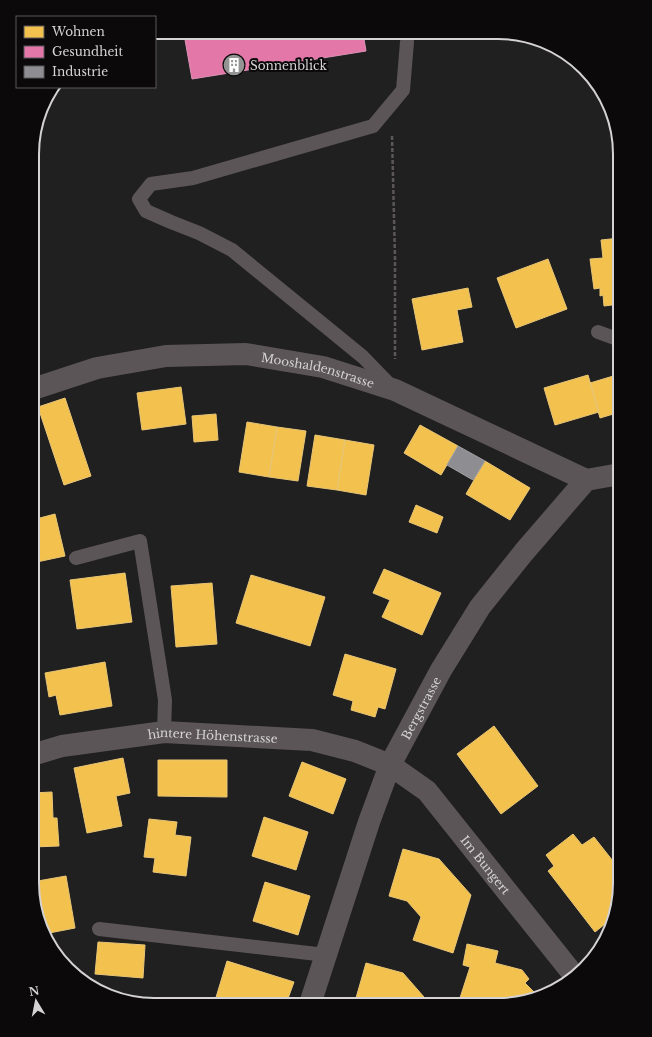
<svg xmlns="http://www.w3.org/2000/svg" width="652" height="1037" font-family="'Libre Baskerville',serif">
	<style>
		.homes { fill: #f2c14e; stroke: #e9c676 }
		.health { fill: #e377a8; stroke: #de92b5 }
		.industry { fill: #8d8d92; stroke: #a2a2a6 }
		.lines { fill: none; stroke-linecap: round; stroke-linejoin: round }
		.path { stroke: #5b5658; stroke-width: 2.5; stroke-dasharray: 4 2; stroke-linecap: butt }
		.service { stroke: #5c5558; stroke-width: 14 }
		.minor { stroke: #5c5558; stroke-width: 22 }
		.labels { text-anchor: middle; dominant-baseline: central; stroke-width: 4; stroke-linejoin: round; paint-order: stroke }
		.poi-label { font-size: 12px; fill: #d4d2d3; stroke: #0b090a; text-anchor: start }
		.street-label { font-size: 12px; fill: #d4d2d3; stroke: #0b090a }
		.rim { fill: none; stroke: #d4d2d3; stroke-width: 2 }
	</style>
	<rect width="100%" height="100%" fill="#212020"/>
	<path class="homes" d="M620,238V304L604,306L603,295L600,296V288L594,289L590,259L603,258L601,240Z
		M548,259L567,309L516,328L497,278Z
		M468,288L472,307L457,310L463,342L422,350L412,299Z
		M620,374V412L600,418L590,383Z
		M588,375L599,412L555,425L544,388Z
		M181,387L186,424L142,430L137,393Z
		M65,398L91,476L64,485L38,407Z
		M216,414L218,440L194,442L192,416Z
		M247,422L277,427L269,477L239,472Z
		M420,425L458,446L441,475L404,453Z
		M277,427L306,431L298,481L269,477Z
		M315,435L345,440L337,490L307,486Z
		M345,440L374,445L366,495L337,490Z
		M485,461L530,488L510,520L466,494Z
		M416,505L443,517L437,533L409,522Z
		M55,514L65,556L32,563V520Z
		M384,569L441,593L422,635L382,617L390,600L373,593Z
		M125,573L132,622L77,629L70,580Z
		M251,575L325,597L310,646L236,623Z
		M212,583L217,644L176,647L171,586Z
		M345,654L396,669L385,709L378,707L375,717L351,710L353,701L333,695Z
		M105,662L112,706L60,715L56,695L49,697L45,673Z
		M494,726L538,786L501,814L457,754Z
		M123,758L130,793L116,796L122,826L87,833L74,768Z
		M158,760H227V797L158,796Z
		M302,762L346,779L333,814L289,796Z
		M52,792L53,818H57L59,846L32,847V793Z
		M264,817L308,832L296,870L252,856Z
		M149,819L177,822L175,835L191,837L186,876L153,872L155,858L144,857Z
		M573,834L582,845L594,837L620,870V891L615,916L595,932L548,871L554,866L546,855Z
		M403,849L439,859L471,895L453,953L413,940L421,917L407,901L389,896Z
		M66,876L75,928L44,934L41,930L32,882Z
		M265,882L310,896L298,935L253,921Z
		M98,942L145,945L143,978L95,974Z
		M467,944L498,951L495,963L522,970L529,979L525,983L539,997L498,1005H473L459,1001L470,967L463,965Z
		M227,961L294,982L286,1004H214Z
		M366,963L403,973L431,1005H354Z"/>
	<path class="health" d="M166,32L363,33L366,51L192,79L184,34L166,37Z"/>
	<path class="industry" d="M458,446L485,461L473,480L447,465Z"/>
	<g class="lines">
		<path class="path" d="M392,136L395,258V359"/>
		<path class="service" d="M598,332L620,340
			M392,387L363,357L232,250L199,233L171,222L146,211L139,199L151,184L193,178L373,126L403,90L407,42
			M76,558L140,541L165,700L164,732
			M99,929L326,955"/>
		<g class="minor">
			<path id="s1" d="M33,389L97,368L166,356L246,354L323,367L395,390L586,480"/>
			<path id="s2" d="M32,755L62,746L164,732L312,740L355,751L390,765L427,791L573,974"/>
			<path id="s3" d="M310,1004L369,822L390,765L441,670L480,607L524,552L586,480L620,474"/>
		</g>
	</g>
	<defs>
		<g id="building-disc" transform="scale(1.15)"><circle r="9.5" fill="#959494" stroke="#0b090a"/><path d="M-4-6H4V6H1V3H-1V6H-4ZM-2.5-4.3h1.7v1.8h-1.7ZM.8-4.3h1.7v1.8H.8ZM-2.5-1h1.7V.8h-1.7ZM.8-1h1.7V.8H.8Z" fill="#fff"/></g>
	</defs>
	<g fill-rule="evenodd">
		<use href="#building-disc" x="234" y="65"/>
	</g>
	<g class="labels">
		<g class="poi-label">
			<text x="250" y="65">Sonnenblick</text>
		</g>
		<g class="street-label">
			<text stroke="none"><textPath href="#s1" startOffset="291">Mooshaldenstrasse</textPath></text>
			<text stroke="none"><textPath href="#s3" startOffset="317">Bergstrasse</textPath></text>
			<text stroke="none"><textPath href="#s2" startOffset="183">hintere Höhenstrasse</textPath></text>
			<text stroke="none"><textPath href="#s2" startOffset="504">Im Bungert</textPath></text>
		</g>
	</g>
	<path d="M0 0H652V1037H0ZM154 39H498A115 115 0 0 1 613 154V883A115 115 0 0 1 498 998H154A115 115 0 0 1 39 883V154A115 115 0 0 1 154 39Z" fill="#0b090a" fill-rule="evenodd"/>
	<path class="rim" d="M154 39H498A115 115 0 0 1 613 154V883A115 115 0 0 1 498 998H154A115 115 0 0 1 39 883V154A115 115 0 0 1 154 39Z"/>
	<rect x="16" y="16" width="140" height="72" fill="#0b090a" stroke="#5b595a"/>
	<rect x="24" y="26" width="20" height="12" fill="#f2c14e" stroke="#5b595a"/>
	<text x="52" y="36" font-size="12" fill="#d4d2d3">Wohnen</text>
	<rect x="24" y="46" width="20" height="12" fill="#e377a8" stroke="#5b595a"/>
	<text x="52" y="56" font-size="12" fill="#d4d2d3">Gesundheit</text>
	<rect x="24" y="66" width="20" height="12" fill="#8d8d92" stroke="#5b595a"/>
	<text x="52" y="76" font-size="12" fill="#d4d2d3">Industrie</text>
	<g transform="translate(36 1001) rotate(350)" stroke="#0b090a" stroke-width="3" paint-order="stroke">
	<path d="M0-3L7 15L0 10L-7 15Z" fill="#d4d2d3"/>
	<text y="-6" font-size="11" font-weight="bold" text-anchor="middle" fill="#d4d2d3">N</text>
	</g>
</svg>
